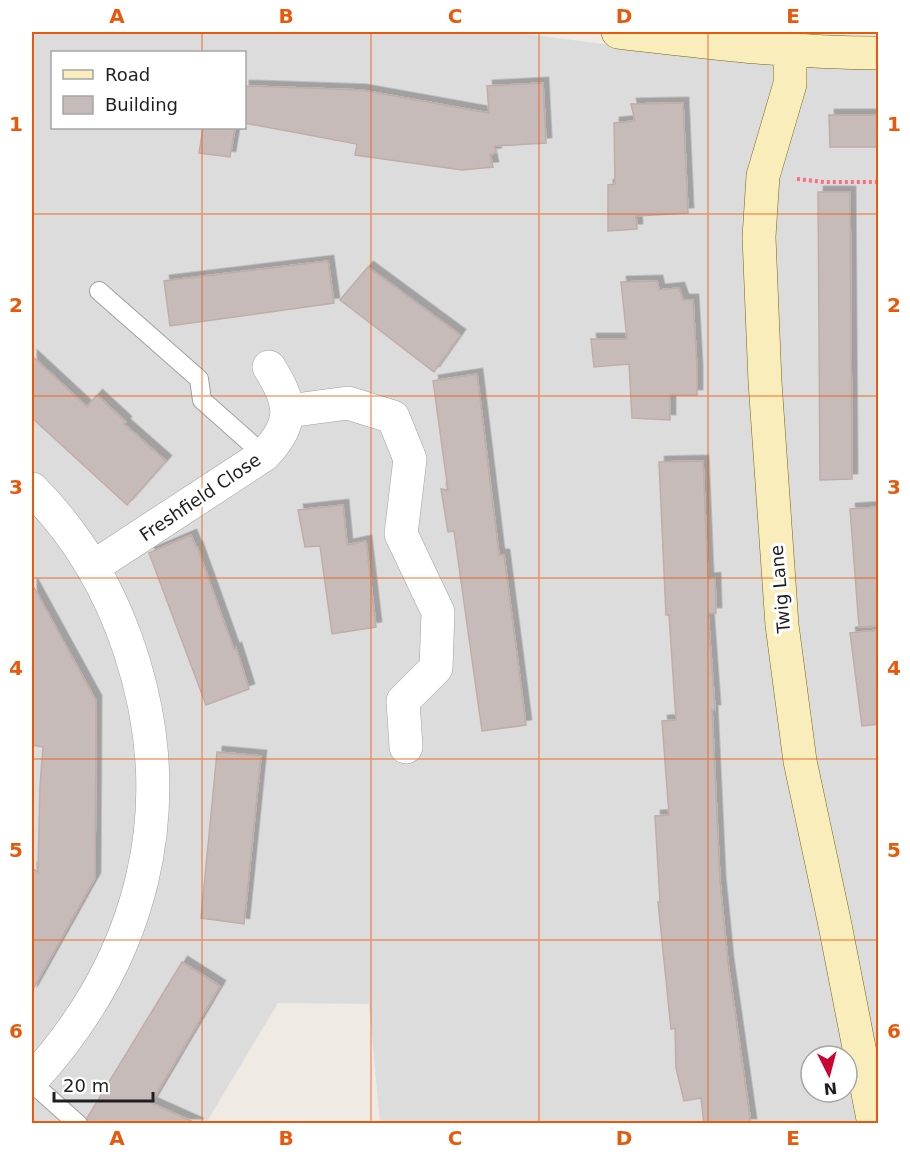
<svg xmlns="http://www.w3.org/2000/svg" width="910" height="1155" font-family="'DejaVu Sans',sans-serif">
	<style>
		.residential { fill: #dddcdc; fill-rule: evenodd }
		.building { fill: #c7bbb9; stroke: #c1ada8; stroke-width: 1.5; filter: url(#shadow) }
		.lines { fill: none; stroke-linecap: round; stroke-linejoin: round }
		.lane-casing { stroke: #a0a0a0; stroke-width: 20 }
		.street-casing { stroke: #a0a0a0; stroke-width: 34 }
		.secondary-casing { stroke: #756707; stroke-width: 34 }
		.path { stroke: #f76f81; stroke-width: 4; stroke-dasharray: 3 3; stroke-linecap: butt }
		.lane { stroke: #fff; stroke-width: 18 }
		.street { stroke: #fff; stroke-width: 33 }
		.secondary { stroke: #f9edbb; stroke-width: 33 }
		.grid { fill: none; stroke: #e8590c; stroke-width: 1.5; stroke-opacity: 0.55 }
		.labels { text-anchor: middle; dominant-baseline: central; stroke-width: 6; stroke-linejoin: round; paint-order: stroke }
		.street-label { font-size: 18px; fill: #1f1f1f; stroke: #fff }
		.neatline { fill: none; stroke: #e8590c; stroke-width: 2 }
		.grid-label { font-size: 20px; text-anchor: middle; font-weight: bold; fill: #e8590c }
	</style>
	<defs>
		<filter id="shadow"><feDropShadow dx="5.5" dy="-5.5" stdDeviation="0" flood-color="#0004"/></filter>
	</defs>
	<rect width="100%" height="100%" fill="#f0eae5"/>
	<path class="residential" d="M32,32H509L707,57H878V1123H380L369,1004L278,1003L206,1123H32ZM52,52H244V128H52ZM811,1056H847V1092H811Z"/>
	<path class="building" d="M543,83L546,143L495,146L496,153L490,154L493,167L462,170L355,155L357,144L244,123V86L361,90L489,113L487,86Z
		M683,103L688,213L636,216L637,229L608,231V185L615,184L614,123L635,121L631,104Z
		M829,115H879V147H830Z
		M203,128H235L230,157L199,153Z
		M818,192H850L852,479L820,480Z
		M328,261L334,303L170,326L164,281Z
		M368,267L460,335L434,372L340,300Z
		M657,281L659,290L679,288L683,300H693L697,370V395H670V420L632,418L629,364L594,367L591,339H627L621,282Z
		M32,356L87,407L97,395L126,422L124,424L166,461L127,505L32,418Z
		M477,374L499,555H504L526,725L482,731L454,531L448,532L441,489L448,490L433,381Z
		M703,461L708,579L715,578L716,613H708L715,710H712L720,882L728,963L751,1124H704L701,1098L684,1101L676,1068L675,1028L671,1029L658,902H660L655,816L669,815L662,721L676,720L669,615H666L659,462Z
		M343,505L347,545L366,541L376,627L332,634L320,546L305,547L298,510Z
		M879,507V626L859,627L850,509Z
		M191,535L196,547H197L234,650L236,648L249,689L206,705L149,553Z
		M32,584L96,701L95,878L32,991V868L38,872L40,785L43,747L32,745Z
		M879,630V724L862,726L850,633Z
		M217,752L261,756L244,924L201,918Z
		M182,962L220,986L151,1103L198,1124H89L87,1118Z"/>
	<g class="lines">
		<g class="lane-casing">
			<path id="lane" d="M99,291L199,379L202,400L264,455
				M32,1083L78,1124"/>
		</g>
		<g class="street-casing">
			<path id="street" d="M288,411L348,403L393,417L410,459L401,534L438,612L436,668L403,701L406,747
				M32,489C77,534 110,590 130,651C182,808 143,959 32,1080
				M93,567L264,455C295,423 292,403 269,367"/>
		</g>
		<g class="secondary-casing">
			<path id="secondary" d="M618,32C705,42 791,53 878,53
				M790,51V84L763,176L759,237L765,382L782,625L800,761L835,925L874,1124"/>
		</g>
		<path class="path" d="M797,179L824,182H878"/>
		<use href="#lane" class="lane"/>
		<use href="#street" class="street"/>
		<use href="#secondary" class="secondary"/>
	</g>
	<path class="grid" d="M202,32V52M371,32V1124M539,32V1124M708,32V1124M202,128V1124M32,214H878M32,396H878M32,578H878M32,759H878M32,940H878"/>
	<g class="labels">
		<g class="street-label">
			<text transform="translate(200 497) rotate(-34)">Freshfield Close</text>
			<text transform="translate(780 589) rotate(-95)">Twig Lane</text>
		</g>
	</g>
	<rect width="910" height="1155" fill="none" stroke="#ffffff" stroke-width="66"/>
	<rect x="51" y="51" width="195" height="78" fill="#ffffff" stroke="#a5a5a5" stroke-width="1.5"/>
	<rect x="63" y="70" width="30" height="9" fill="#f9edbb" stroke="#a5a5a5" stroke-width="1.5"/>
	<text x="105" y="81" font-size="18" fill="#1f1f1f">Road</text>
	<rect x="63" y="96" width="30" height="18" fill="#c7bbb9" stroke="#a5a5a5" stroke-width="1.5"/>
	<text x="105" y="111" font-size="18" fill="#1f1f1f">Building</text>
	<g transform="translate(829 1074) rotate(174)"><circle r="28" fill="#ffffff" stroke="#a5a5a5" stroke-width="1.5"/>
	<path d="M0-4.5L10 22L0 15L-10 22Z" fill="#cb0332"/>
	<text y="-9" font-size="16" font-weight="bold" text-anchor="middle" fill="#1f1f1f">N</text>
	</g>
	<path d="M54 1092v9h99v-9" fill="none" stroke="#1f1f1f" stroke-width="3"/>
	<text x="63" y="1092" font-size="18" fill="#1f1f1f" stroke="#ffffff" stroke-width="4.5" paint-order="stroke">20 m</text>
	<rect x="33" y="33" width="844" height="1089" class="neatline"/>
	<g class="grid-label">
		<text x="117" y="23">A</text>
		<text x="286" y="23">B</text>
		<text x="455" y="23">C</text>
		<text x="624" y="23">D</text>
		<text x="793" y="23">E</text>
		<text x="16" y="131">1</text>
		<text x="894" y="131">1</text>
		<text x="16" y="312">2</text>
		<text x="894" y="312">2</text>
		<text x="16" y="494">3</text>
		<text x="894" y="494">3</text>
		<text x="16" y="675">4</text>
		<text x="894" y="675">4</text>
		<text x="16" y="857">5</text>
		<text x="894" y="857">5</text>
		<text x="16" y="1038">6</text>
		<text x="894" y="1038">6</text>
		<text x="117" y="1145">A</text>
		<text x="286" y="1145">B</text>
		<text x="455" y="1145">C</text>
		<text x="624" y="1145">D</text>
		<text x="793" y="1145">E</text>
	</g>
</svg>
